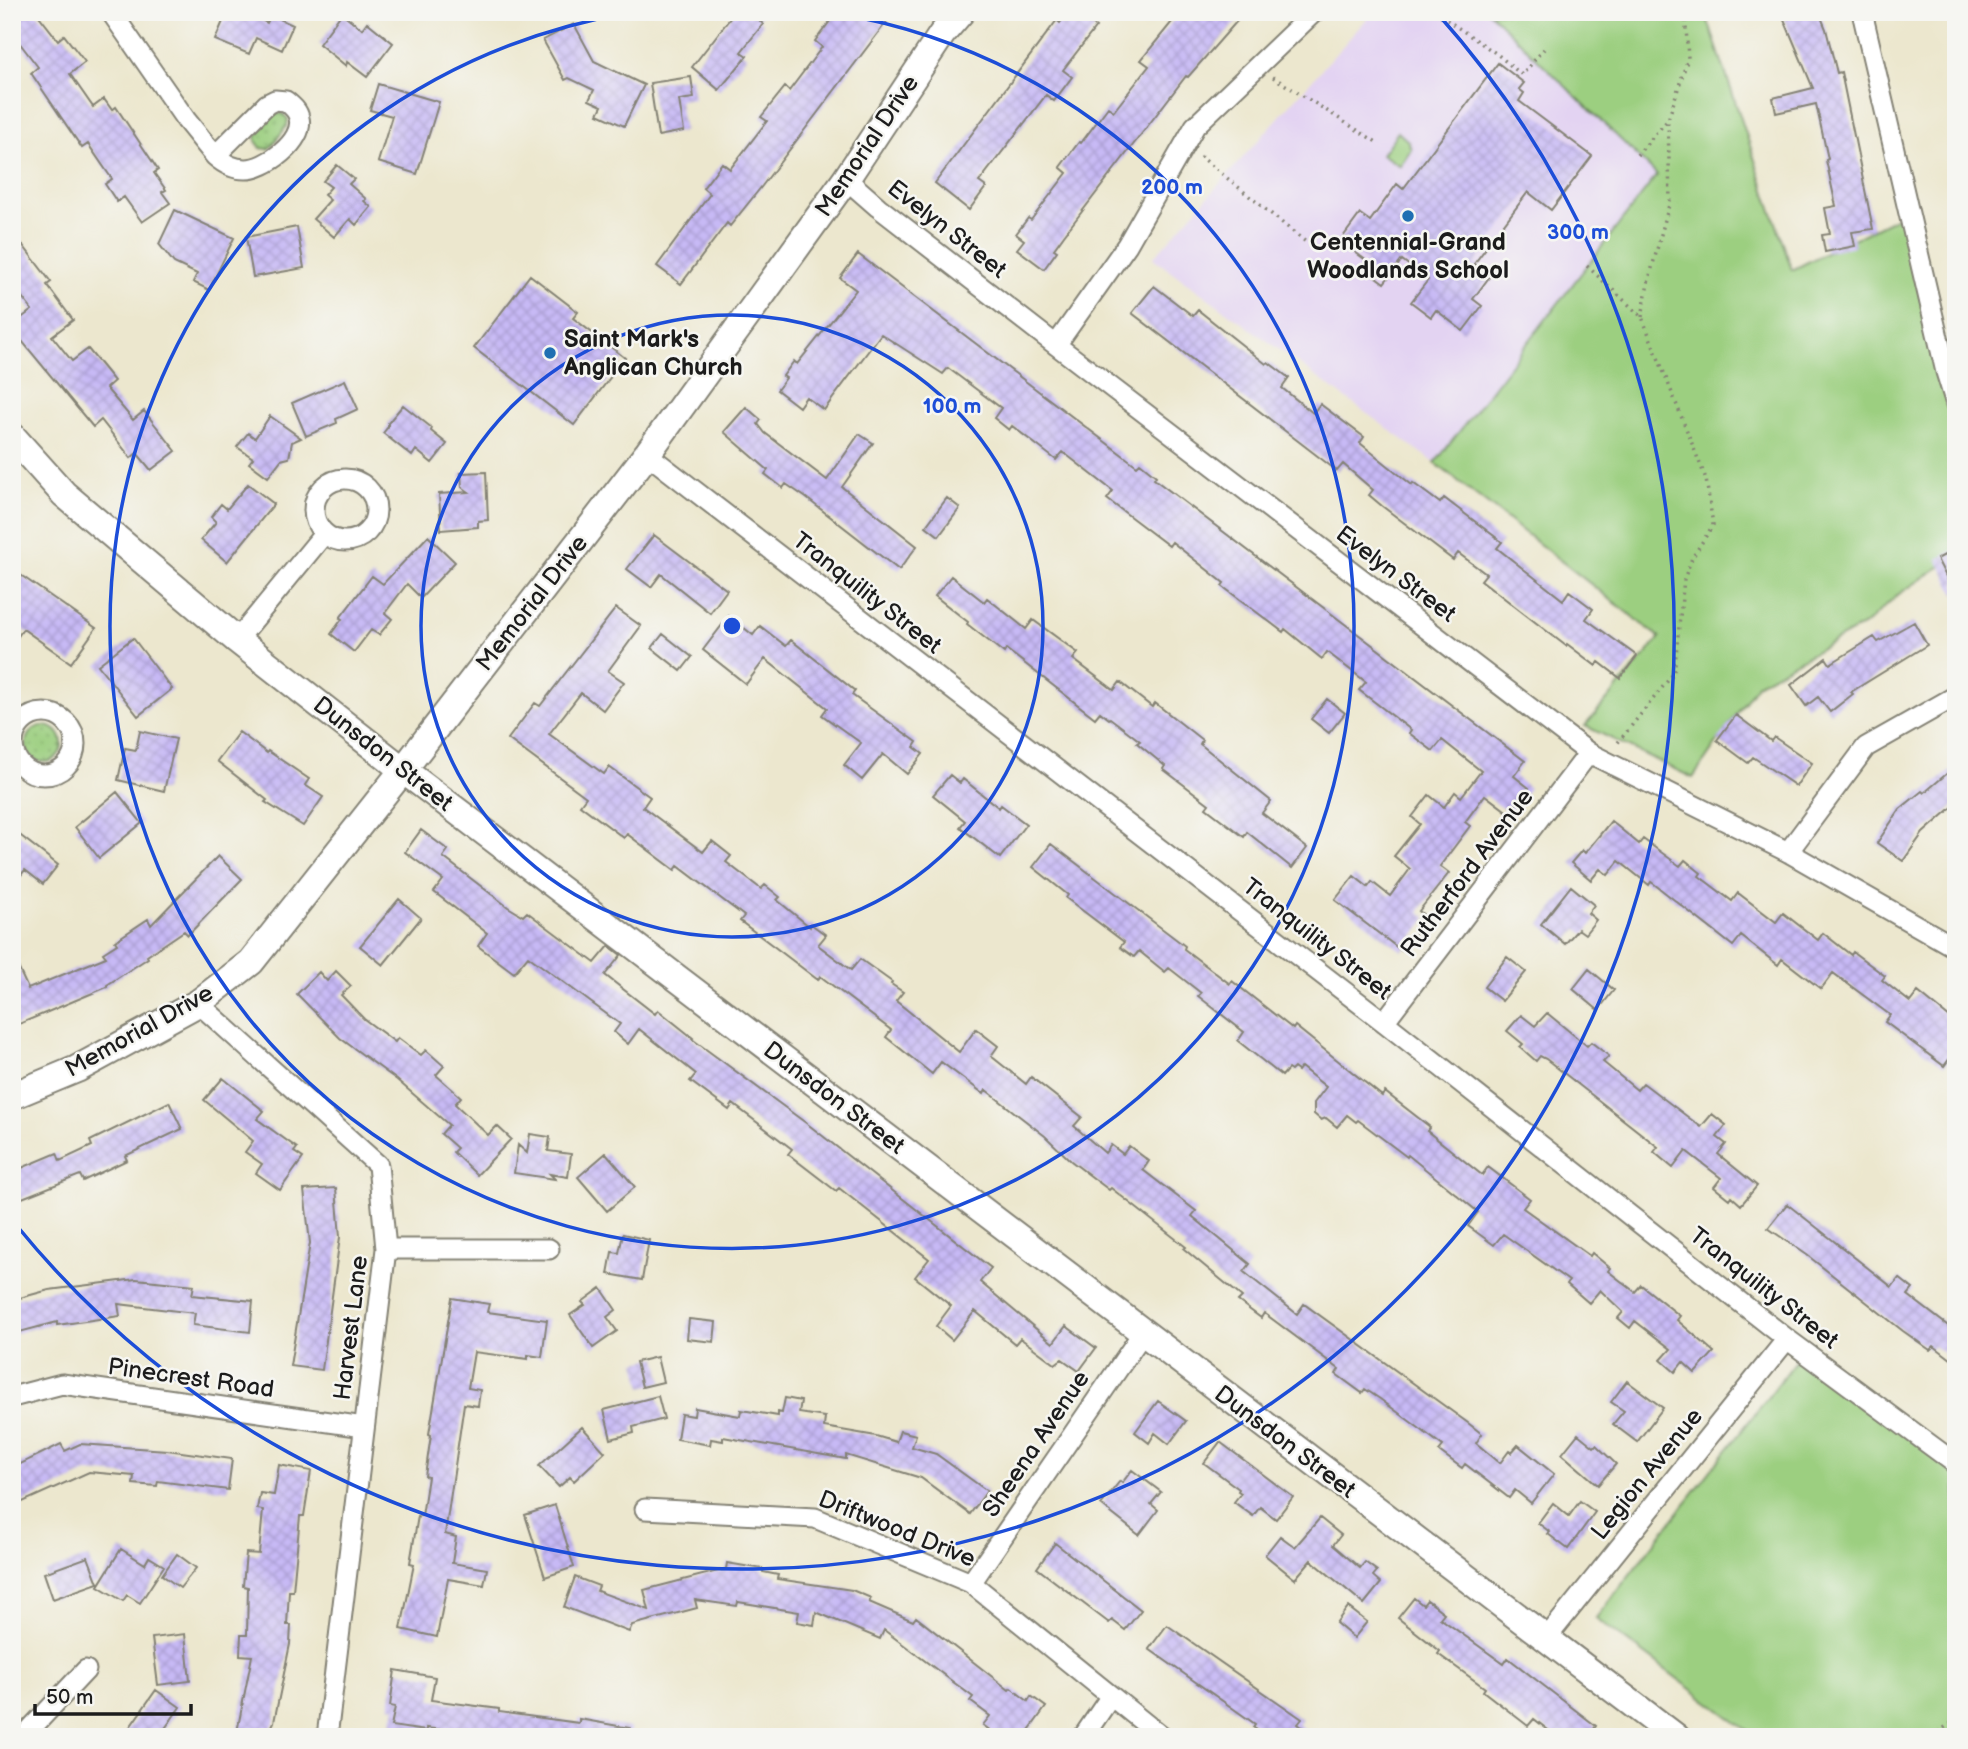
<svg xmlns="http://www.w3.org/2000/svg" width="1968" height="1749" font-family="'Balsamiq Sans',sans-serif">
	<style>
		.built { fill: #e3d3f2 }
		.grass { fill: url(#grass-dots); stroke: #5c764e; stroke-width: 2 }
		.park { fill: #9ccf80; stroke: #5c764e; stroke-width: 2 }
		.building { fill: url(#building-cross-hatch) }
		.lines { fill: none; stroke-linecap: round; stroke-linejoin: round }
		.street-casing { stroke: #848275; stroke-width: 23 }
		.secondary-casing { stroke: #848275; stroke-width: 30 }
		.path { stroke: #848275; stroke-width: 3.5; stroke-dasharray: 2 5; stroke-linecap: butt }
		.street { stroke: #fff; stroke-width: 19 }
		.secondary { stroke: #fff; stroke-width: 26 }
		.ring { fill: none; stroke: #1d4ed8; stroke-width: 3.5 }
		.poi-dot { fill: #1f6fb2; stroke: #f6f6f2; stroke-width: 2.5 }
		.labels { text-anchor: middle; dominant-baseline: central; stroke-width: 5; stroke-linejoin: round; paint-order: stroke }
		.street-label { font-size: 24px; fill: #1c1c1c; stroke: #f6f6f2 }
		.poi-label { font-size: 24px; font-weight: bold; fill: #1c1c1c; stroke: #f6f6f2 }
		.centre { fill: #1d4ed8; stroke: #f6f6f2; stroke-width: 3.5 }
		.ring-label { font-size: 21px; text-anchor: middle; font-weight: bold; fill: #1d4ed8; stroke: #f6f6f2; stroke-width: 5; stroke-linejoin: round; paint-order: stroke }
	</style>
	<defs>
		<pattern id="grass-dots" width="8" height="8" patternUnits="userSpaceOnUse" patternTransform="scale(1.75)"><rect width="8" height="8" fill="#9ccf80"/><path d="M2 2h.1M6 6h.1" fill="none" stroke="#86b16e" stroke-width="1.8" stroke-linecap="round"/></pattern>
		<pattern id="building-cross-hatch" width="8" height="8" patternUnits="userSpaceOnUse" patternTransform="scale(1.75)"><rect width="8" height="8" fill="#c7b9f5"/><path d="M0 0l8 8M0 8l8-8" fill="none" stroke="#aa9ed1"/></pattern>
	</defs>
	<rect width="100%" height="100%" fill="#f6f6f2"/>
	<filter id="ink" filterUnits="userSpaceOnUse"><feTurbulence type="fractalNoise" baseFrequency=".0143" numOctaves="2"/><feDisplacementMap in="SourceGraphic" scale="14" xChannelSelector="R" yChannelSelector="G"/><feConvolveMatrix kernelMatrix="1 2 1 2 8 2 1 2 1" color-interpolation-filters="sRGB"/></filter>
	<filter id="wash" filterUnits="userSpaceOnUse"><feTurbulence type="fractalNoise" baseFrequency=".00686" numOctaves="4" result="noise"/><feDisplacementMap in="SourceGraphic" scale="28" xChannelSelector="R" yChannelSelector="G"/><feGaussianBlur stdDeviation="1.57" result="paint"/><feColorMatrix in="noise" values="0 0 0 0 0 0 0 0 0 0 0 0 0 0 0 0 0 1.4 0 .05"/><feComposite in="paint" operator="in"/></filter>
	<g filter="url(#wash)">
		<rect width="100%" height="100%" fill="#ece7ce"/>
		<path class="built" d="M1373,12H1489L1657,175L1435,463L1153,258Z"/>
		<path class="grass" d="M282,113L288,119L287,125L272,146L268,149L261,148L256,141V137L273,115Z
			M26 744a18 18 0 1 1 36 0a18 18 0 1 1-36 0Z"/>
		<path class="park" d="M1489,12H1705L1792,270L1903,214L1956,406V556L1896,596L1866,624L1758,683L1693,778L1585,726L1660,638L1435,463L1657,175Z
			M1398,132L1408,141L1411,149L1400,166L1382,154Z
			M1803,1352L1956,1475V1737H1756L1596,1618Z"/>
		<g id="blocks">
			<path class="building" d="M12,12H36L58,40L64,35L85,62L70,74L93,107L104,99L112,110L116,107L158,170L154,173L166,190L162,192L170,203L142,222L124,197L117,202L105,184L112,179L88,144L82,148L31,73L38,67L12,33Z
				M227,12H244L267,23L271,15L293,25L282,50L256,38L249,54L215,40Z
				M735,12H764L758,19L763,24L741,52L747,56L719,90L692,67Z
				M837,12H894L762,186L730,226L727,223L681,284L657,266L710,194L703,188L722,163L730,169L767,121L761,117L785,87L789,91L822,47L815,41Z
				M1068,12H1102L1092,24L1096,27L1063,70L1072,77L1054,101L1046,95L979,182L986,187L969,210L935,183L1057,20L1060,23Z
				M1180,12H1245L1188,77L1186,76L1064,235L1054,249L1057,251L1044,269L1017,249L1024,240L1016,234L1028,218L1031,220L1067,173L1060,167L1079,142L1081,143L1108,107L1114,111L1149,66L1141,60Z
				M1781,12H1819L1826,29L1837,73L1841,72L1873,229L1852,232L1855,246L1825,252L1822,235L1830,234L1825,208L1836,206L1826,160L1828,159L1816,104L1776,113L1773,98L1813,88Z
				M342,13L362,29L367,22L393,43L367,77L347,62L346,66L319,44Z
				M574,24L594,61L644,85L624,126L598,114L602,106L589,100L594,90L569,78L565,80L543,40Z
				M1498,63L1524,83L1519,89L1524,93L1519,101L1592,156L1551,210L1528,192L1474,264L1490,276L1473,299L1482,306L1463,331L1436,310L1431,317L1411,302L1428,280L1402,260L1384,283L1363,267L1367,261L1340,241L1360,214L1370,221L1397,184L1403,189Z
				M691,77L694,98L679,100L684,131L658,136L650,83Z
				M378,84L439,102L417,174L378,162L392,116L370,110Z
				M337,165L354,179L349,184L366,199L364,201L371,207L356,225L350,219L334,237L313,219L330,200L324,195L331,187L323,181Z
				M175,210L234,238L209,290L193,282L197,274L174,263L159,244Z
				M297,227L304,268L253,277L246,237Z
				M12,231L51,282L47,285L73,320L52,336L72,361L88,349L114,381L106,388L133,420L144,411L176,451L151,470L137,453L131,458L101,420L93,427L12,329V325L32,310L12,284Z
				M858,254L1137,466L1140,463L1156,476L1154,479L1525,761L1514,776L1529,788L1509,813L1485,795L1465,822L1470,826L1440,866L1449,873L1419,911L1427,918L1402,951L1335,900L1354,876L1368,887L1372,882L1390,896L1410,869L1394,856L1420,824L1412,817L1429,795L1444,807L1455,792L1461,797L1481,771L1442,740L1433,751L1409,733L1411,730L1359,690L1366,682L1327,652L1322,659L1285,629L1283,632L1222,586L1224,583L1172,542L1169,546L1128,515L1107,499L1113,491L1063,452L1056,460L1012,426L1009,430L994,418L1001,408L948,368L943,374L881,334L824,410L806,397L799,407L777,390L786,378L783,376L794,361L797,364L856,290L840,278Z
				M530,275L578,312L573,318L625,358L574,425L474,348Z
				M1154,286L1193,316L1198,310L1266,364L1268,362L1289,378L1282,388L1313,413L1320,404L1364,437L1360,443L1412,485L1413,483L1440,503L1444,498L1502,542L1497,548L1563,600L1569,591L1593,609L1586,619L1637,656L1620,678L1599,662L1596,666L1567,644L1566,646L1481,580L1486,574L1458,553L1453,560L1382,506L1369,495L1373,490L1343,464L1337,471L1132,313Z
				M345,380L358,409L336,419L337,423L306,436L292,403Z
				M403,405L432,428L431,431L447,444L432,463L416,450L412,456L383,433L388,427V423Z
				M746,407L761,420L758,424L765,433L827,480L859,434L873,443L842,487L917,546L899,570L805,497L786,484L783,488L765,474L768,470L724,432Z
				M270,416L301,438L292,442L289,458L281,460L268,477L249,463L253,458L237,447L248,433L255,438Z
				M486,472L488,520L478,521V527L441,530L439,494L469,492L462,487L461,473Z
				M248,484L274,504L227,562L201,540L216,522L211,517L221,504L227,509Z
				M947,498L960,508L939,536L926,526Z
				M654,535L727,590L710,613L661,574L651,587L627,569Z
				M428,536L455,562L421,598L407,584L385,613L392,619L379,635L371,630L354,652L331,634L342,619L340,618L372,576L383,584Z
				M1956,549V596L1937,559Z
				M12,569L96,628L71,663L23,629L12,645Z
				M951,576L984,602L987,598L1026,629L1033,620L1078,653L1073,659L1114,690L1120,682L1152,707L1155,703L1202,740L1200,744L1271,801L1262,813L1307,848L1292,868L1247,832L1244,837L1206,808L1209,804L1163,769L1165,766L1137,743L1140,741L1110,718L1109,719L1100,712L1095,718L1006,649L1004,653L967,624L968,622L935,596Z
				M616,608L641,626L608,671L624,682L603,710L581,693L549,734L604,774L609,767L650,797L643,807L703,852L712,841L731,856L726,862L761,889L765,885L780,897L777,900L810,927L811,924L826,935L818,945L851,970L860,959L892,982L891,984L903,992L896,1001L959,1052L976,1029L998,1046L991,1056L1026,1084L1031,1077L1082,1117L1074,1126L1105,1153L1111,1145L1123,1154L1129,1146L1149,1161L1143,1170L1196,1211L1192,1216L1250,1264L1244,1272L1297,1314L1304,1304L1468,1423L1482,1434L1476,1443L1500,1463L1509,1451L1511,1453L1518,1445L1554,1474L1531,1503L1515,1490L1509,1498L1465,1464L1462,1468L1439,1451L1443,1446L1380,1399L1365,1389L1362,1393L1336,1374L1339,1369L1264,1313L1261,1318L1238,1301L1242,1297L1184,1249L1186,1247L1111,1188L1109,1190L1071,1161L1045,1136L986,1090L984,1094L941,1062L932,1074L886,1037L891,1030L820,976L818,980L772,945L740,921L744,916L678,866L675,870L627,834L624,838L580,805L586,797L508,739L535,703L540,706Z
				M729,616L753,635L760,626L786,646L791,640L855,691L852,695L917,742L914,747L923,754L907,774L883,754L862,780L844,765L861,743L822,715L827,708L765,659L746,684L703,650Z
				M1914,622L1927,645L1851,692L1853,694L1830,712L1818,697L1806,706L1791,685L1826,658L1830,664L1874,637L1878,642Z
				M663,634L692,657L681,671L652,648Z
				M133,638L172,689L138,716L98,665Z
				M1327,699L1345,713L1329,733L1311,719Z
				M1736,715L1771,741L1774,737L1812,763L1796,786L1753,757L1748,763L1717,740Z
				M140,731L176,739L164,791L118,780L125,748L136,750Z
				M239,732L267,753L268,751L309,779L305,785L323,797L303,826L265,802L267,800L217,761Z
				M1956,766V804L1923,833L1903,861L1877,843L1900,809L1922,791L1924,793Z
				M950,775L960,783L963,779L999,808L1001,805L1026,824L1000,858L960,827L965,821L933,795Z
				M117,792L142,823L99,858L75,827Z
				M1611,821L1639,844L1643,839L1680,866L1685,860L1701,873L1699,876L1732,901L1738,893L1776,922L1783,913L1818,940L1823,933L1851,955L1853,952L1885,976L1882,980L1910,1002L1918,992L1956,1023V1050L1944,1066L1885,1022L1890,1015L1833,973L1821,989L1782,959L1778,965L1741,936L1733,946L1654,884L1651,882L1649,885L1619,861L1608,875L1600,869L1591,880L1571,863L1582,850L1585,853Z
				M12,829L58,865L43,884L25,870L12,886Z
				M421,830L448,850L443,857L508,907L523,916L527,912L595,963L609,946L621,955L605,975L655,1014L658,1010L693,1038L692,1039L810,1126L991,1268L980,1282L1053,1343L1066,1326L1096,1348L1079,1371L1062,1359L1055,1364L1020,1338L1015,1344L975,1311L952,1340L936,1326L951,1306L915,1277L929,1259L839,1188L836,1191L788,1154L792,1149L733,1104L729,1110L690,1081L696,1074L639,1029L628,1044L614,1032L620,1024L528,956L514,973L478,946L487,933L434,892L443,880L405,852Z
				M1051,844L1185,946L1184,949L1230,984L1232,981L1293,1029L1295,1026L1382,1096L1385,1092L1430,1127L1427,1131L1482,1175L1488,1167L1530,1199L1523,1208L1590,1256L1592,1253L1610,1268L1608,1271L1635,1292L1641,1285L1680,1316L1677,1320L1714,1352L1695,1373L1683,1362L1675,1372L1661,1360L1671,1349L1635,1321L1630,1328L1618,1318L1623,1312L1600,1290L1589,1303L1567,1284L1569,1281L1503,1234L1494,1245L1468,1226L1478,1212L1408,1155L1407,1157L1358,1120L1356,1122L1347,1115L1337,1127L1326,1118L1321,1120L1314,1114V1103L1326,1087L1301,1067L1298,1071L1294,1068L1291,1071L1288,1069L1282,1076L1238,1041L1244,1032L1198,996L1201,993L1169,968L1165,972L1139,951L1134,957L1120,947L1124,942L1066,898L1068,895L1033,867Z
				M218,856L242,879L188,935L184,931L147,956L148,958L107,985V987L12,1027V954L28,989L106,957L103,953L117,944L115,941L148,919L151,925Z
				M1571,886L1594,905L1588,913L1596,920L1585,934L1578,929L1565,944L1541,924Z
				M399,899L421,918L383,965L360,946Z
				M1507,957L1526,972L1502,1001L1484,987Z
				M1589,969L1614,990L1598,1010L1573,989Z
				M336,971L351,986L341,995L364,1019L395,1042L398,1038L421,1055L426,1050L444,1066L436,1075L461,1097L455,1104L488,1135L497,1126L511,1139L477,1175L453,1152L457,1148L441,1134L449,1125L397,1080L340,1038L297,994L319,972L327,981Z
				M1547,1013L1587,1046L1591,1042L1609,1056L1603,1062L1637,1090L1643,1083L1701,1127L1712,1114L1726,1125L1717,1137L1726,1144L1718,1154L1757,1186L1741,1205L1731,1196L1729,1199L1714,1187L1721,1178L1686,1151L1673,1168L1654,1152L1658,1147L1546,1059L1540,1056L1536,1061L1520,1047L1523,1044L1507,1031L1521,1015L1535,1026Z
				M223,1078L264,1111L257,1119L297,1148L294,1152L303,1158L280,1190L256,1173L262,1164L245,1152L253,1141L204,1100Z
				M169,1102L182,1129L125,1156L127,1160L83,1181L80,1175L12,1202V1172L57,1153L60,1161L92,1146L90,1141Z
				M530,1134L550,1137L548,1151L571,1154L568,1177L550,1174L555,1179L514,1173L518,1145L527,1153Z
				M606,1153L635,1187L607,1211L578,1177Z
				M336,1188L340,1237L322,1370L290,1366L310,1243L304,1190Z
				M1787,1204L1892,1287L1899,1278L1913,1289L1908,1295L1956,1332V1363L1934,1346L1930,1350L1903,1331L1807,1255L1768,1228Z
				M623,1234L649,1240L642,1280L608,1274L612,1252L619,1253Z
				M136,1279L194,1285L192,1295L253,1301L250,1332L193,1325L195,1313L118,1304L120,1316L57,1325V1322L12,1334V1300L49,1290Z
				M601,1288L616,1310L607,1317L617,1331L593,1348L570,1315L585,1305L582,1302Z
				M452,1298L489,1304L487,1312L547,1320L542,1357L528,1355V1359L474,1352L468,1388L480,1390L478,1406L464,1404L445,1534L456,1537L452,1563L487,1569L484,1585L448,1579L437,1637L401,1629L414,1564L410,1563L418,1516H422L428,1477L425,1476L431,1435L429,1434Z
				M689,1319L716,1322L714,1342L687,1339Z
				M657,1357L663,1382L642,1387L636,1362Z
				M1627,1381L1663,1408L1637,1442L1613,1424L1624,1411L1611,1402Z
				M658,1396L664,1419L633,1427L634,1433L611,1439L604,1410Z
				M785,1398L801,1401L799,1413L825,1417L824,1427L876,1436L896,1442L900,1431L916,1435L912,1447L936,1454L987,1491L970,1514L921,1478L846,1455V1459L723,1437V1441L711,1439L710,1445L677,1439L681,1414L694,1416L695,1408L740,1416L741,1410L778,1416V1412L782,1413Z
				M1158,1401L1186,1421L1169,1444L1155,1433L1149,1443L1135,1432Z
				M582,1427L605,1452L574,1481L570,1477L559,1487L539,1466Z
				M1578,1434L1594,1447L1596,1445L1616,1464L1598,1485L1562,1454Z
				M1220,1442L1293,1497L1276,1519L1260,1507L1253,1516L1234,1502L1241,1493L1238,1491L1239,1489L1204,1463Z
				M61,1444L65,1451L80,1444L167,1450L232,1459L228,1490L158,1481L157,1486L133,1484L134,1476L89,1472L16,1505V1503L12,1504V1468Z
				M279,1465L311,1471L304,1516H300L293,1591H289L287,1625H291L290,1644L274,1722L267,1737H236L252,1656L240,1655L241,1635H247L248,1587L243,1586L246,1553L259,1554L263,1510L257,1509L260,1493L274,1495Z
				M1132,1470L1161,1492L1151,1504L1158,1510L1139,1535L1101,1505L1120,1481L1122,1483Z
				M1580,1501L1595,1512L1568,1549L1548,1534L1550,1532L1538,1523L1553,1503L1569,1516Z
				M555,1505L574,1567L545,1577L525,1515Z
				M1320,1518L1341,1535L1333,1545L1360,1568L1365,1562L1377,1571L1373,1576L1381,1583L1364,1604L1311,1560L1295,1579L1265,1555L1280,1536L1295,1547Z
				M1055,1543L1141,1610L1125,1630L1112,1620L1109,1623L1037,1568Z
				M121,1549L145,1564L149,1557L164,1566L140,1603L127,1595L123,1601L98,1586Z
				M177,1554L196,1568L180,1588L162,1575Z
				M88,1557L98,1583L53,1599L44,1573Z
				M727,1563L763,1569V1572L778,1575L777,1579L852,1590L871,1598L869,1602L913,1621L916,1617L1009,1690L1011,1688L1028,1701L1031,1696L1046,1707L1024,1737H999L983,1725L990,1716L970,1701L973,1697L884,1630L880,1639L816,1612L814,1625L797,1622L799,1612L738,1602L737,1606L695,1600L697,1608L632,1625L629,1632L564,1607L575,1577L599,1586L597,1591L649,1610L644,1590L726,1569Z
				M1414,1598L1423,1605L1427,1600L1444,1613L1440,1618L1504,1664L1508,1658L1596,1726L1588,1737H1557L1534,1719L1528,1726L1483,1691L1485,1688L1438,1654L1440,1651L1398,1618Z
				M1348,1607L1367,1622L1354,1638L1336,1623Z
				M1167,1625L1302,1719L1298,1724L1315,1737H1266L1253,1727L1255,1724L1149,1649Z
				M185,1634L190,1681L158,1685L152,1638Z
				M395,1670L435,1677L431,1700L499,1709V1712L579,1723V1719L630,1728V1737H495L426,1728V1731L391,1726L395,1707L390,1706Z
				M156,1690L180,1707L159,1737H123Z"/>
		</g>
	</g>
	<g filter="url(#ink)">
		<use href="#blocks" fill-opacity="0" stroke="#848275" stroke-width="2"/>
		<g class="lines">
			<g class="street-casing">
				<path id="street" d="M111,12L186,120L215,156C223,163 234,169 245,169C265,170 305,141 299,118C298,111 292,106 286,101L275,100L267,104L215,156
					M1862,12L1946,372L1956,404
					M846,179L878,207L1056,345L1589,753L1788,852L1956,948
					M1056,345L1127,245L1195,126L1314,12
					M647,454L1384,1022L1787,1339L1956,1464
					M314 510a31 31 0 1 1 62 0a31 31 0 1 1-62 0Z
					M237,640L324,534
					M13 744a31 31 0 1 1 62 0a31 31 0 1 1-62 0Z
					M1788,852L1866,747L1956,696
					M198,1003L378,1165L386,1249L327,1737
					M1384,1022L1589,753
					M386,1249H549
					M12,1397L62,1384L364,1427
					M645,1509L815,1518L971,1583L1162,1737
					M971,1583L1142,1334
					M1545,1640L1787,1339
					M23,1737L86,1670
					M1083,1737L1111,1696"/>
			</g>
			<g class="secondary-casing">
				<path id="secondary" d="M12,436L64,494L237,640L403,770L1676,1737
					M12,1096L77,1069L198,1003L251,962L403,770L647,454L846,179L942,34L961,12"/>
			</g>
			<path class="path" d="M1435,12L1497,54L1522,75L1544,49
				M1273,77L1378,143
				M1637,155L1666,122
				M1200,156L1307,243
				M1587,266L1642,317L1706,479L1713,525L1692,558L1684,579L1674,673L1616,745
				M1642,317L1648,283L1670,201L1668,120L1688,58L1685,12
				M1938,1732L1956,1720"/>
			<use href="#street" class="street"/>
			<use href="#secondary" class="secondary"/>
		</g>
	</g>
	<g class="ring">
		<circle cx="732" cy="626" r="311"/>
		<path d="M835 13A622 622 0 1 1 629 13"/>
		<path d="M1437 13A934 934 0 1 1 17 1226"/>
	</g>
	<g class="poi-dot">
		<circle cx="1408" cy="216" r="7"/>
		<circle cx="550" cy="353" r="7"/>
	</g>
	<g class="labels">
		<g class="street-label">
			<text transform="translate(867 146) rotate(-56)">Memorial Drive</text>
			<text transform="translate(947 229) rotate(38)">Evelyn Street</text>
			<text transform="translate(1396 574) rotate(37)">Evelyn Street</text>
			<text transform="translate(867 593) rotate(38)">Tranquility Street</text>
			<text transform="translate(532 603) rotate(-52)">Memorial Drive</text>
			<text transform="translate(383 754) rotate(38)">Dunsdon Street</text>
			<text transform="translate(1467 873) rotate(-53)">Rutherford Avenue</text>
			<text transform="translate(1317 939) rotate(38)">Tranquility Street</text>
			<text transform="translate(139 1031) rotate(-29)">Memorial Drive</text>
			<text transform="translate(834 1098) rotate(37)">Dunsdon Street</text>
			<text transform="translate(1764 1288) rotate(38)">Tranquility Street</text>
			<text transform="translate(351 1328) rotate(-83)">Harvest Lane</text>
			<text transform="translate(191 1378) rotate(8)">Pinecrest Road</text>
			<text transform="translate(1285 1442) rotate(37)">Dunsdon Street</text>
			<text transform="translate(1036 1444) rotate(-56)">Sheena Avenue</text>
			<text transform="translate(1647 1474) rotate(-51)">Legion Avenue</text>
			<text transform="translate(897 1529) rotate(22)">Driftwood Drive</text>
		</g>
		<g class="poi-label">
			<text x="1408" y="242">Centennial-Grand<tspan x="1408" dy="28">Woodlands School</tspan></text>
			<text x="564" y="339" text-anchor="start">Saint Mark's<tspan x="564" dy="28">Anglican Church</tspan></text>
		</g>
	</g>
	<circle cx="732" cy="626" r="10" class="centre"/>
	<g class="ring-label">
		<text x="1172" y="194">200 m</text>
		<text x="1578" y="239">300 m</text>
		<text x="952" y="413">100 m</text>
	</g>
	<rect width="1968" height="1749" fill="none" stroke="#f6f6f2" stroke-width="42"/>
	<path d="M35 1704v10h156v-10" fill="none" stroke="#1c1c1c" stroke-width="3.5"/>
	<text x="46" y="1704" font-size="21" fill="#1c1c1c" stroke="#f6f6f2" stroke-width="5" paint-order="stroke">50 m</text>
</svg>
